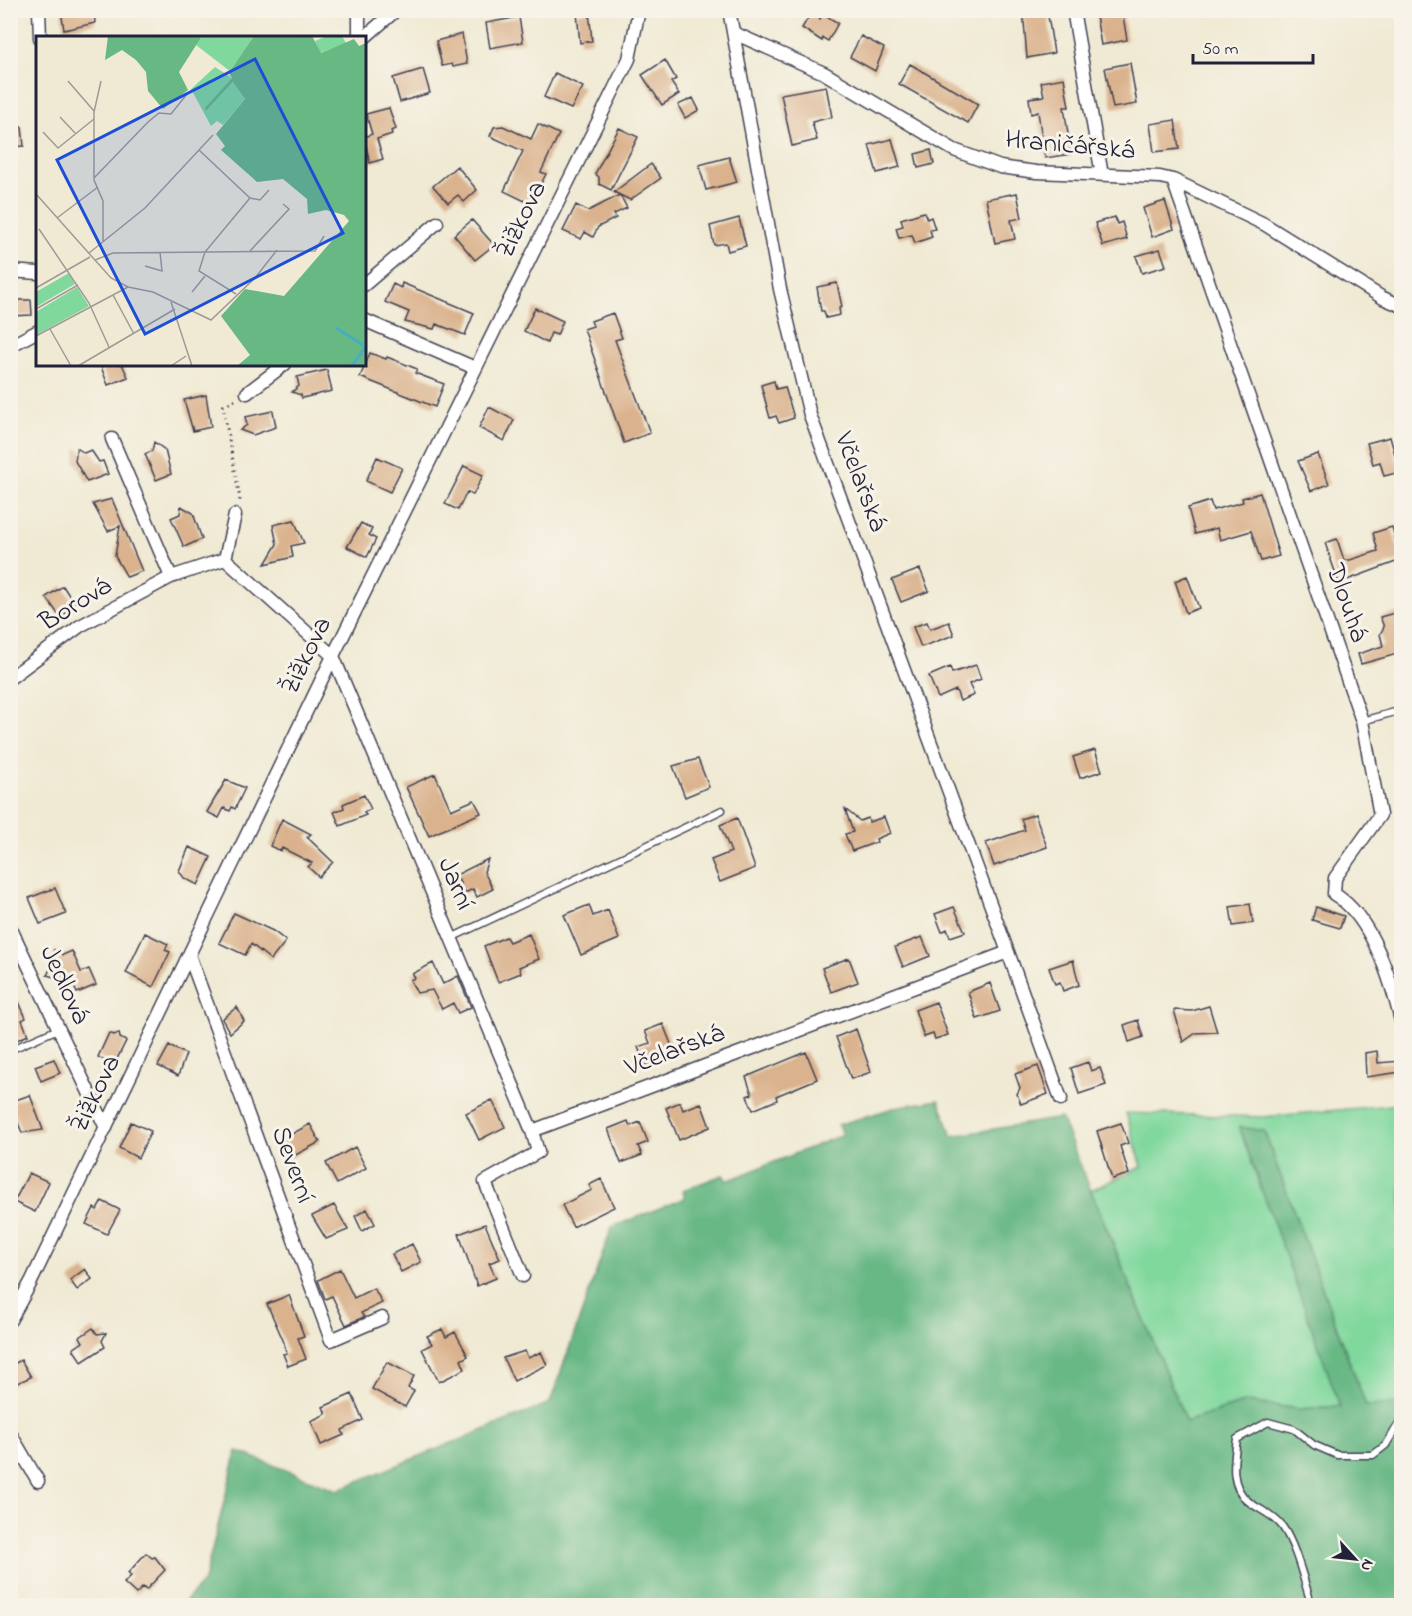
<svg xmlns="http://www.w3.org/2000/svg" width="1412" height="1616" font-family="'Indie Flower',sans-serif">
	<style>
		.green { fill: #80d89d; stroke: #517d6c; stroke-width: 1.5 }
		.forest { fill: #68b884; stroke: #456d60; stroke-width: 1.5 }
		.building { fill: #dab28d }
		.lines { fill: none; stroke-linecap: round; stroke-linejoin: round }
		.lane-casing { stroke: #414052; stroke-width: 9 }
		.street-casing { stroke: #414052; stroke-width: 15 }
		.path { stroke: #414052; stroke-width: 3; stroke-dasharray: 1.5 4.5; stroke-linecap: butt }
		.lane { stroke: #fff; stroke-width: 6 }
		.street { stroke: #fff; stroke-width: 12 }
		.labels { text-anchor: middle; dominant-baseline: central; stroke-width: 6; stroke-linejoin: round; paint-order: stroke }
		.street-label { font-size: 27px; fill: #22223b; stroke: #f7f3e8 }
		.inset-river { fill: none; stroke: #45adc5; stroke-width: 3 }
		.inset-road { fill: none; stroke: #9e9a97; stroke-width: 1.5 }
		.view { fill: #1d4ed8; fill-opacity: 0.15; stroke: #1d4ed8; stroke-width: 3 }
		.inset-edge { fill: none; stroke: #22223b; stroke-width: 3 }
	</style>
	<rect width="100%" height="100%" fill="#f7f3e8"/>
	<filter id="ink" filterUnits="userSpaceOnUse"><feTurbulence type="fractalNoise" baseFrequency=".0167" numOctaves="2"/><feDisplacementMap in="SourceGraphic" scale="12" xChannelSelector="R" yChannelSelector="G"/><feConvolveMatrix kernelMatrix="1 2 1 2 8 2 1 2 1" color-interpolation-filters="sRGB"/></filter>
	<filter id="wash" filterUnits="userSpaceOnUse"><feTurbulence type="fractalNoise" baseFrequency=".008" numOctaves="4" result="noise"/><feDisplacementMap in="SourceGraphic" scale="24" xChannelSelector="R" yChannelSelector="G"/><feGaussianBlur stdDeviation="1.35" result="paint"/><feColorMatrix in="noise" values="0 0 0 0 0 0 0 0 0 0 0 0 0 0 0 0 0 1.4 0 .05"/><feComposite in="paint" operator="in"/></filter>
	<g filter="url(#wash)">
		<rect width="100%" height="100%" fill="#f0ead4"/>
		<path class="green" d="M1401,1104V1404L1366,1406L1264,1131L1239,1128L1341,1406L1299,1409L1246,1402L1186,1422L1091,1190L1142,1167L1126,1113L1264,1117Z"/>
		<path class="forest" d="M939,1100L952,1136L1061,1118L1186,1422L1246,1402L1299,1409L1340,1406L1239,1127L1264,1131L1366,1406L1401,1404V1605L181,1606L204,1581L237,1451L337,1490L550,1403L612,1227L685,1198L683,1190L723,1175L727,1181L842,1135L838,1125L900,1106Z"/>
		<g id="blocks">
			<path class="building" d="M61,10H94L95,23L64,30Z
				M1023,10H1047L1054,53L1027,58Z
				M1095,10H1122L1127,40L1101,45Z
				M589,11L592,41L580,43L577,13Z
				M811,13L820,19L823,14L838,23L828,41L823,38L822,41L802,28Z
				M519,17L523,42L490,48L486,23Z
				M462,34L467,64L453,67L452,64L442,66L436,41Z
				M861,36L884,48L875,71L850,57Z
				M665,60L676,79L671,82L679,94L662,105L642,75Z
				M1130,63L1137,104L1113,108L1105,68Z
				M910,64L978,104L968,123L899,84Z
				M423,69L430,93L400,102L393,78Z
				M555,73L583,87L571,109L544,97Z
				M1064,78L1069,107H1064L1071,154L1045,158L1038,112L1031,114L1029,98L1044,96L1041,82Z
				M826,86L832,117L812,122L817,140L792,146L781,94Z
				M693,98L699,110L685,118L678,105Z
				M389,108L396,129L391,131L392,134L377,139L383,159L370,163L364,137L372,134L366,114Z
				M1175,120L1179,149L1154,152L1150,124Z
				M538,124L559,134L541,172L546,174L531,204L504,191L523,151L490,136L494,127L503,126L531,139Z
				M22,127L24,146L10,147V128Z
				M619,128L638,137L611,190L599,184V177L595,174Z
				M892,139L900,167L877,173L869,145Z
				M931,150L934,164L918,168L915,154Z
				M729,157L737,182L706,190L699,165Z
				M651,164L661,178L630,200L620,195L627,208L614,214L616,218L598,227L593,237L585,232L581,239L563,231L576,205L588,211L620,195L614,192Z
				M457,166L477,190L464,202L458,195L448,203L433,186Z
				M1017,193L1022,218L1011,220L1015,239L995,243L986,199Z
				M1165,201L1174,229L1152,237L1143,208Z
				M924,212L927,219L931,217L935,229L930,230L932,237L915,243L912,235L899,238L896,228L903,226L901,219Z
				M1115,217L1117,224L1122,222L1127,239L1103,246L1095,223Z
				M739,218L746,246L728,251L726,243L714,245L710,226Z
				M472,220L494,245L475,260L454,235Z
				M1160,249L1166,266L1142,273L1136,256Z
				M402,283L474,313L465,335L436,324L434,329L405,322L409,312L385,302L393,284L401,288Z
				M837,283L842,307L839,308L840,315L826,318L824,311H821L817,287Z
				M10,300H31L32,315L10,316Z
				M535,308L563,321L557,335L551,333L547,343L524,331Z
				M613,313L622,338L615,340L650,433L624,443L584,329L593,326L591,321Z
				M370,353L386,359L387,357L417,369L415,373L444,384L435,407L360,377Z
				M100,364H122L128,377L108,385Z
				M327,370L332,391L302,398L301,395L292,392L299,386L297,377Z
				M774,381L776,389L785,387L794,418L779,423L776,416L770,418L761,385Z
				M206,395L211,427L193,431L184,400Z
				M489,407L514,420L504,441L479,428Z
				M273,411L276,427L253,435L240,430L247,425L245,417Z
				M1390,437L1400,472L1384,476L1380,462L1373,464L1367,443Z
				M154,442L165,450L171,474L156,480L145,454L152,451Z
				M77,448L84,453L91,450L99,462L103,461L108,474L87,482L75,461Z
				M1318,454L1329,484L1311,491L1298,461Z
				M377,457L402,468L390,492L366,481Z
				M464,466L483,475L473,495L467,492L458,510L445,504Z
				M1260,493L1279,556L1261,561L1251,531L1220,540L1217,528L1195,534L1188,508L1210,501L1213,510L1243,502L1242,498Z
				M112,499L142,571L127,577L115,556L120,526L108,531L93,504Z
				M181,506L193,513L202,539L184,547L171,518L180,514Z
				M294,520L304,543L291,546L293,557L265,564L277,544L273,525Z
				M361,523L372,529L369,535L376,539L367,557L347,547Z
				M1392,527L1401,560L1339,583L1325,543L1337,539L1344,560H1350L1378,551L1373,533Z
				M920,569L929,591L901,602L892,580Z
				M1187,576L1199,608L1186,613L1175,581Z
				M63,586L76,606L60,617L46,597Z
				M1398,612L1401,622V653L1361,664L1358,654L1383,646L1380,634L1384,627L1380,617Z
				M927,622L930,629L949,622L954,635L921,647L913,627Z
				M976,665L981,679L969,684L974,695L960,701L956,690L938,698L929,676L950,667L952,673Z
				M1095,750L1102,771L1080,778L1073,757Z
				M698,759L709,787L685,797L673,766Z
				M435,774L451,810L474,800L481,813L429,836L406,787Z
				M226,780L245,788L235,809L232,807L230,811L224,808L219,818L207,812Z
				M364,795L371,809L364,812L366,815L340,826L334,812L344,808L343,804Z
				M845,809L860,821L868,818L869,822L884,817L890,833L876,839L877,842L852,851L845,834L853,832Z
				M1035,814L1047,847L994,866L986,843L1025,830L1021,819Z
				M737,818L755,868L720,882L711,860L731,852L720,825Z
				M282,819L311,834L307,837L333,862L319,877L308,867L312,863L282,848L281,851L270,846Z
				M189,847L211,857L198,885L184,878L179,871Z
				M488,859L484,872L493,889L477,897L473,889L465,893L456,875Z
				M55,888L66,914L40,924L29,898Z
				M1250,904L1253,923L1233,926L1230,907Z
				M589,905L593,916L608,910L619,939L581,955L564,915Z
				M954,907L965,932L950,937L947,929L942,932L935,914Z
				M1316,907L1344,916L1340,928L1312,920Z
				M234,913L273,931L286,941L271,960L251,944L245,955L219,943Z
				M145,933L168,944L165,950L170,952L153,987L126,973Z
				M529,934L539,959L519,967L521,973L498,982L484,946L506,937L509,942Z
				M922,937L930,956L903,967L895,947Z
				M54,950L63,955L72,951L81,972L89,969L96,985L77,993L70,978L60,983L57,978L47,975L52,966Z
				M849,958L858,982L831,992L822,968Z
				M1073,960L1079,985L1063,991L1060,982L1055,984L1049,968Z
				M433,963L443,984L458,976L471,1007L458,1013L453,1003L442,1009L432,990L417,993L410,980L415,978L412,974Z
				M10,982L26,1018L22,1020L28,1035L10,1043Z
				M990,983L1000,1011L977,1019L968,992Z
				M936,1002L948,1035L935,1039L933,1034L924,1037L915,1010Z
				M1209,1006L1217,1032L1196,1033L1183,1042L1174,1010L1192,1011Z
				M237,1007L244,1021L230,1033L222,1019Z
				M1138,1020L1143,1037L1129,1042L1124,1025Z
				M663,1024L675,1054L645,1066L638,1047L650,1043L645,1031Z
				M856,1029L871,1072L851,1079L836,1037Z
				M109,1033L114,1035L119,1033L120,1038L126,1041L114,1065L98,1057Z
				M169,1046L186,1054L178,1076L158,1066Z
				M1377,1051L1378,1063L1401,1061V1072L1366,1077L1365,1053Z
				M806,1052L817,1079L776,1096L777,1100L753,1110L747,1096L752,1094L746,1077Z
				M54,1059L60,1073L41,1081L35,1066Z
				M1088,1062L1091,1071L1100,1068L1106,1085L1079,1094L1071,1068Z
				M1038,1066L1048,1094L1021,1104L1017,1094L1020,1088L1015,1074Z
				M30,1095L43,1130L22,1133L10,1102Z
				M492,1100L505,1127L479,1140L466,1113Z
				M680,1102L683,1110L701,1103L710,1127L679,1140L666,1108Z
				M628,1121L630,1126L640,1122L648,1142L638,1146L642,1155L621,1163L608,1129Z
				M131,1122L151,1131L138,1158L119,1148Z
				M1121,1123L1128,1143L1120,1146L1129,1174L1112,1179L1097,1131Z
				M310,1124L320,1142L288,1159L279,1141Z
				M355,1147L366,1168L337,1184L326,1163Z
				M29,1173L49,1182L35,1212L14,1202Z
				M601,1179L614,1207L573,1227L562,1205L592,1190L589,1185Z
				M102,1201L120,1210L107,1234L86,1224L94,1208L97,1210Z
				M334,1205L348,1230L326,1239L312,1216Z
				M367,1209L375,1224L362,1231L355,1216Z
				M485,1224L500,1259L489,1263L496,1278L477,1286L459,1234Z
				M412,1244L421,1262L401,1272L392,1254Z
				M85,1269L92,1279L77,1290L70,1280Z
				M340,1269L354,1298L374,1288L382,1303L361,1313L364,1317L346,1325L332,1296L325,1299L318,1280Z
				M289,1295L304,1336L298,1338L306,1359L288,1366L283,1354L287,1353L283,1340L267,1304Z
				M93,1328L97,1334L106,1333L102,1341L105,1347L82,1362L73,1349L83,1342L80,1337Z
				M442,1329L446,1337L455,1332L468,1356L461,1360L465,1369L439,1382L422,1349L432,1344L427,1336Z
				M525,1351L528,1358L541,1352L547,1365L514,1381L503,1358Z
				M21,1360L31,1377L10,1386V1366Z
				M387,1362L414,1376L408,1388L414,1391L405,1407L372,1389Z
				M352,1394L363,1420L342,1430L344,1435L321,1445L311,1421L326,1414L323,1407Z
				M146,1553L152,1558L155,1557L165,1570L146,1590L143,1587L136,1594L124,1583L131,1576L128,1573Z"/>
		</g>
	</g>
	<g filter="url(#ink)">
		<use href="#blocks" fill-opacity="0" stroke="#414052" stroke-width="1.5"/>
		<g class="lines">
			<g class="lane-casing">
				<path id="lane" d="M1362,721L1402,710
					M451,938L722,810
					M10,1050L58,1029
					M1312,1606C1304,1582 1296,1545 1282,1526C1273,1514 1259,1510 1248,1501C1229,1486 1234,1460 1237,1439L1268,1422L1294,1429L1314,1445L1337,1455H1373L1386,1445L1402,1418"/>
			</g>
			<g class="street-casing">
				<path id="street" d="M39,10L40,38
					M359,10V38
					M1073,10L1102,175
					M734,33L824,73L954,150L1000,167L1036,172L1160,177L1173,180L1264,224L1383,298L1402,306
					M364,38L396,10
					M1173,180L1362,721L1380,815L1335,878L1334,894C1373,917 1392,983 1402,1025
					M10,271L38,273
					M364,285L437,223
					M364,320L475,368
					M10,346L38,331
					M247,393L285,364
					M112,439L171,577
					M225,559L235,515
					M10,678L80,626L171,577L225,559L333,656L532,1131L538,1152L485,1182L523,1276
					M10,927L106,1128
					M1008,952L1061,1099
					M189,955L331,1340L382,1318
					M532,1131L1008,952L810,415L780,289L729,10
					M10,1320L31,1282L333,656L629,59L639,10
					M10,1433L38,1481"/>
			</g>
			<path class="path" d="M235,400L223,406L240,499L239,504
				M10,1601L13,1606"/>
			<use href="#lane" class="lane"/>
			<use href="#street" class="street"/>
		</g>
	</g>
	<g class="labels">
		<g class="street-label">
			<text transform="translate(1070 146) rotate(5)">Hraničářská</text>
			<text transform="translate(522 220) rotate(-64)">Žižkova</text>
			<text transform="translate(860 482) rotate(69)">Včelařská</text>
			<text transform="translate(1346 603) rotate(71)">Dlouhá</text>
			<text transform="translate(76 605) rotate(-32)">Borová</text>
			<text transform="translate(307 656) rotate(-64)">Žižkova</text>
			<text transform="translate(455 884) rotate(67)">Jarní</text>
			<text transform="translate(64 985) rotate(65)">Jedlová</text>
			<text transform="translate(675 1051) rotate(-21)">Včelařská</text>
			<text transform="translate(96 1094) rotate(-64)">Žižkova</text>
			<text transform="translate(292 1165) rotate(70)">Severní</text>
		</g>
	</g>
	<g transform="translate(36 36)">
		<rect width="330" height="330" fill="#f0ead4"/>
		<path d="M166,0H218L195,36L160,9ZM291,0H306L310,7L284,17L279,5ZM179,31L196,42L170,75L198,45L209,63L187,89L181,85L175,90L155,53ZM33,237L39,248L0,271V256ZM41,251L53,270L0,299V276Z" fill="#80d89d"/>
		<path d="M72,0H166L143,36L152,54L127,73L112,55L110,36L100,24L86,14L69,24ZM218,0H276L285,17L318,3L323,10L330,7V330H201L214,319L185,280L209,253L248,260L313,185L308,179L290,174L272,178L271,163L247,143L221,146L185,114L189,110L180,98L209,63L197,46L170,75L169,72L196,42L193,37Z" fill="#68b884"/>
		<path class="inset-river" d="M300,292L327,309M316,330L330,310"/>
		<path class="inset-road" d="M32,45L58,75M65,45L58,76V144L67,165V205M24,81L39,97M7,96L22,112L58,83M163,114L177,99M58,142L112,86L123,77L135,78L151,58M0,158L75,242L92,251L117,256L175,284L219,242L241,214M21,182L62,151M3,193L53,267L73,311M214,215L253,173L247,168M53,217L109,172L163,114L214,162L224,164L233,154M59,224L77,217L279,215L288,200M109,230L126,235L124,216M0,252L54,221M156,256L169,240M200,258L163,235L169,216L214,162M77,259L98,298M135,266L156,330M0,273L42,249M14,293L35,330M0,300L92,251M42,330L139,273M135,330L150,320"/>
		<path class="view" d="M219,23L307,197L109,298L21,124Z"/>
		<rect width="330" height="330" class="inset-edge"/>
	</g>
	<rect width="1412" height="1616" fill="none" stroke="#f7f3e8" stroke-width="36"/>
	<g transform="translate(1355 1559) rotate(117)" stroke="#f7f3e8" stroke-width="4.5" paint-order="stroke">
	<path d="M0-4.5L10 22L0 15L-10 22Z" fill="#22223b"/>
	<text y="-9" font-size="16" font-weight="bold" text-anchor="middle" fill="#22223b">N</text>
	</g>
	<path d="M1193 54v9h120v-9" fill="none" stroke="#22223b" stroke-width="3"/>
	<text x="1202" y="54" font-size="18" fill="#22223b" stroke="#f7f3e8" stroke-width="4.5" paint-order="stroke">50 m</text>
</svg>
